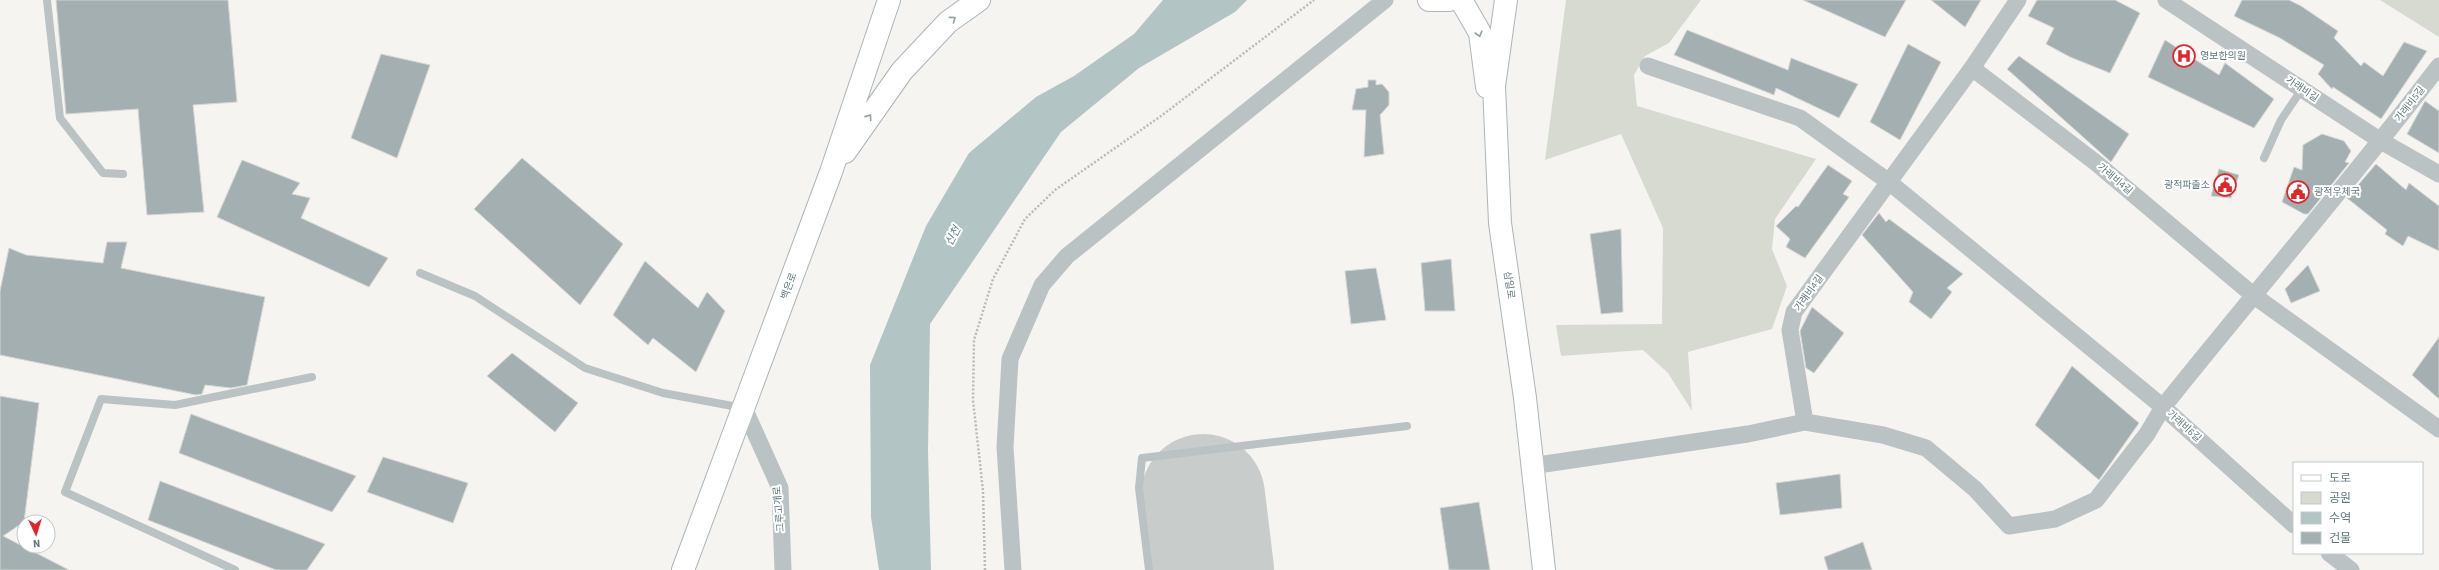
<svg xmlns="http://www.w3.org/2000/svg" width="2439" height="570" font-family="'Source Sans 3','Noto Sans KR',sans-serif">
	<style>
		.green { fill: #d6dad1 }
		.water { fill: #b2c4c4 }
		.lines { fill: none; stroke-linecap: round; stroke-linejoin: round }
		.runway { stroke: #c8cdcc; stroke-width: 124 }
		.building { fill: #a3afb1; stroke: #d6d6d4 }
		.secondary-casing { stroke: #abb5b7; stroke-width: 24 }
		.path { stroke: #b6bbbc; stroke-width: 2.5; stroke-dasharray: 2 2; stroke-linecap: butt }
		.service { stroke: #bbc2c4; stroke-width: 8 }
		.minor { stroke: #bbc2c4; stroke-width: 17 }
		.secondary { stroke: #fff; stroke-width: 22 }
		.oneway { stroke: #90a0a3 }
		.labels { text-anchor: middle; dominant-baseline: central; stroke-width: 4; stroke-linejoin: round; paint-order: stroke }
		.poi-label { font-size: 10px; fill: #60787c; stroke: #fff; text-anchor: start }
		.street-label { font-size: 10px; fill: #60787c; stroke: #fff }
		.water-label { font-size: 11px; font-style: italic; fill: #5b7878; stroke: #fff }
	</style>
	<rect width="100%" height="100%" fill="#f5f4f1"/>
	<path class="green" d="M1566,0H1701L1669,43L1645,56L1634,75L1637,106L1816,159L1775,219L1772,249L1787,286L1772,329L1688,352L1692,411L1668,373L1643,350L1561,356L1556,325L1662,324L1663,228L1621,134L1545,160Z
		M2380,0H2439V37Z"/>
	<path class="water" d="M1163,0H1247L1235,12L1139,68L1061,132L930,324L928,450L931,570H879L871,517L870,365L926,226L969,153L1036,97L1074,76L1134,34Z"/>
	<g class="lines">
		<path class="runway" d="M1203,496L1212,570"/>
	</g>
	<path class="building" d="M56,0H228L237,102L193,105L204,212L147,215L138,109L66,114Z
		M1803,0H1906L1885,37Z
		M1931,0H1981L1965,27Z
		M2037,0H2115L2140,13L2110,73L2070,57L2046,44L2054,28L2028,16Z
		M2242,0H2289L2301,6L2338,31L2334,38L2361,66L2364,62L2383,76L2404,42L2427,51L2381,119L2333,87L2332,89L2318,74L2324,65L2280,38L2234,16Z
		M1687,30L1788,70L1791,58L1858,84L1839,118L1776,88L1774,95L1674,55Z
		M2165,40L2219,75L2225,63L2274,99L2254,128L2148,77Z
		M1908,44L1941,62L1900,140L1870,122Z
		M381,54L430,65L397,158L351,138Z
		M2019,56L2129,134L2111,162L2007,69Z
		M1368,80H1376V85L1382,84L1389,92V105L1380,115L1384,154L1364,157L1366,110H1352L1356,89L1368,87Z
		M2425,101L2439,111V153L2407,134Z
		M2322,134L2344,141L2351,151L2345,162L2349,163L2308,214H2304L2282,202L2294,167L2302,170L2303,145Z
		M522,158L623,244L580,305L474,209Z
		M242,160L300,183L292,194L310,198L301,218L388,258L369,287L217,217Z
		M2376,164L2406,190L2409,183L2439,206V251L2408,236L2403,246L2385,234L2387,230L2347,198Z
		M1828,165L1852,181L1843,194L1849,197L1805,258L1786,247L1790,239L1776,226L1796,206L1798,207Z
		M2219,169L2239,175L2231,198L2211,196Z
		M1879,213L1886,222L1889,219L1963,274L1947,288L1952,292L1931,319L1909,302L1913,292L1862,235Z
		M1621,229L1623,312L1601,314L1590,234Z
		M107,242H127L121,268L265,297L247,385L231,388L205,385L202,394L196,395L0,355V291L9,248L26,255L103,263Z
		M1451,259L1455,311H1425L1421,263Z
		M645,261L698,308L707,292L725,311L696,372L653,338L648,345L613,315Z
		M2308,265L2320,291L2291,303L2285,289Z
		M1376,268L1386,320L1351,324L1345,271Z
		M1812,307L1844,333L1814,373L1806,368L1800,331Z
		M2439,337V399L2412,375Z
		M512,353L578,403L555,432L487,376Z
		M2072,366L2139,423L2099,480L2035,425Z
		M0,396L39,403L24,522L3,536L69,570H0Z
		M191,414L356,476L332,512L179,453Z
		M383,457L468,483L453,523L367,492Z
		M1840,474L1842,508L1780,515L1776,483Z
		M160,481L325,544L307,570H276L148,520Z
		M1479,502L1490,570H1449L1440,508Z
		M1863,542L1872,570H1828L1824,557Z"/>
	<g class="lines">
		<g class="secondary-casing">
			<path id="secondary" d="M1429,0H1449
				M1461,0L1480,33L1487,87
				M1506,0L1494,86L1500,223L1525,398L1544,570
				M845,152L902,71L948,22L979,0
				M683,570L831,172L889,0"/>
		</g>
		<path class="path" d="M985,570L983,491L973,400L974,340L993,279L1025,219L1055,190L1161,116L1314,0"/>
		<path class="service" d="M47,0L60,118L103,173L123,174
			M2264,158L2281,120L2302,89
			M420,273L475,296L585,368L663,393L743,408
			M235,570L65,492L101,399L175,405L312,377
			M1149,570L1139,488L1142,458L1407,426"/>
		<path class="minor" d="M2166,0L2381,141L2439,174
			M1972,68L2095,162L2253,295L2439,429
			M744,408L780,488L783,570
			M1805,422L1790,330L1794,312L1972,68L2018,0
			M1531,466L1748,434L1805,422L1883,435L1926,448L1975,489L2009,526L2055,519L2096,500L2147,434L2163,407L1889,182L1800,118L1648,66
			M2294,525L2163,407C2254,293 2350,182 2439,66
			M2329,553L2351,570
			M1013,570L1005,447L1010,359L1042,285L1067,256L1385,0"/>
		<use href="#secondary" class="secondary"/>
	</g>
	<defs><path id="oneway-chevron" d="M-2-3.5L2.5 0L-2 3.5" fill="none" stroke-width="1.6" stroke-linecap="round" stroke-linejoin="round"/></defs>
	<g class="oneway">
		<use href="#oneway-chevron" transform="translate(953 19) rotate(-37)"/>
		<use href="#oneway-chevron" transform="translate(1479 34) rotate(75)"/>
		<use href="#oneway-chevron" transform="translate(869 117) rotate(-55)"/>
	</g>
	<defs>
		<g id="hospital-ring" transform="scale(1.15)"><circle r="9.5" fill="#fff" stroke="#e1262a" stroke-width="1.5"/><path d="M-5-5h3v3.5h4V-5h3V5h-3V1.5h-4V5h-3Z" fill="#e1262a"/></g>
		<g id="civic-ring" transform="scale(1.15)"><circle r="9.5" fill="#fff" stroke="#e1262a" stroke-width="1.5"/><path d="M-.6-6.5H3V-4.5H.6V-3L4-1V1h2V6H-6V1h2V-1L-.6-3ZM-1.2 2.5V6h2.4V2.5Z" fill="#e1262a"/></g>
	</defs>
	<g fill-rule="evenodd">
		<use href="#hospital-ring" x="2184" y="56"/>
		<use href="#civic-ring" x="2225" y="185"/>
		<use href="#civic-ring" x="2298" y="192"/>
	</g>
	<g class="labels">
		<g class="poi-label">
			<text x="2200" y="56">영보한의원</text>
			<text x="2210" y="185" text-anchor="end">광적파출소</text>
			<text x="2314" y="192">광적우체국</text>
		</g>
		<g class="street-label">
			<text transform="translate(2302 89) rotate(34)">가래비길</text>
			<text transform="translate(2410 104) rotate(-52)">가래비5길</text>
			<text transform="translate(2115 179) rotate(40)">가래비4길</text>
			<text transform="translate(1509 285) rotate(82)">삼일로</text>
			<text transform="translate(789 286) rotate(-70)">백은로</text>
			<text transform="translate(1809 293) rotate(-54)">가래비4길</text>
			<text transform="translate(2184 426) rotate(42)">가래비6길</text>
			<text transform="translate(779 509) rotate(-95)">그루고개로</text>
		</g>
		<g class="water-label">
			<text transform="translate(953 236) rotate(-62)">신천</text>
		</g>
	</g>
	<rect x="2293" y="462" width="130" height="92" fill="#ffffff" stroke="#bfc9cb"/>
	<rect x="2301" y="475" width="20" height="6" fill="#ffffff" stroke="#bfc9cb"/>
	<text x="2329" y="482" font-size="12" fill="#60787c">도로</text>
	<rect x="2301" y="492" width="20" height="12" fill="#d6dad1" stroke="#bfc9cb"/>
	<text x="2329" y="502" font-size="12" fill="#60787c">공원</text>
	<rect x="2301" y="512" width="20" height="12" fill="#b2c4c4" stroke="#bfc9cb"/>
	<text x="2329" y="522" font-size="12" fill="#60787c">수역</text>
	<rect x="2301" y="532" width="20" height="12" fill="#a3afb1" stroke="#bfc9cb"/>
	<text x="2329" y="542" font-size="12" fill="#60787c">건물</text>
	<g transform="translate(36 534) rotate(176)"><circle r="19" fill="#ffffff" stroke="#bfc9cb"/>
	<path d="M0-3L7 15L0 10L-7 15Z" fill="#e1262a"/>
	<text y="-6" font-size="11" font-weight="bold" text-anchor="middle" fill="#60787c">N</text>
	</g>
</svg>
